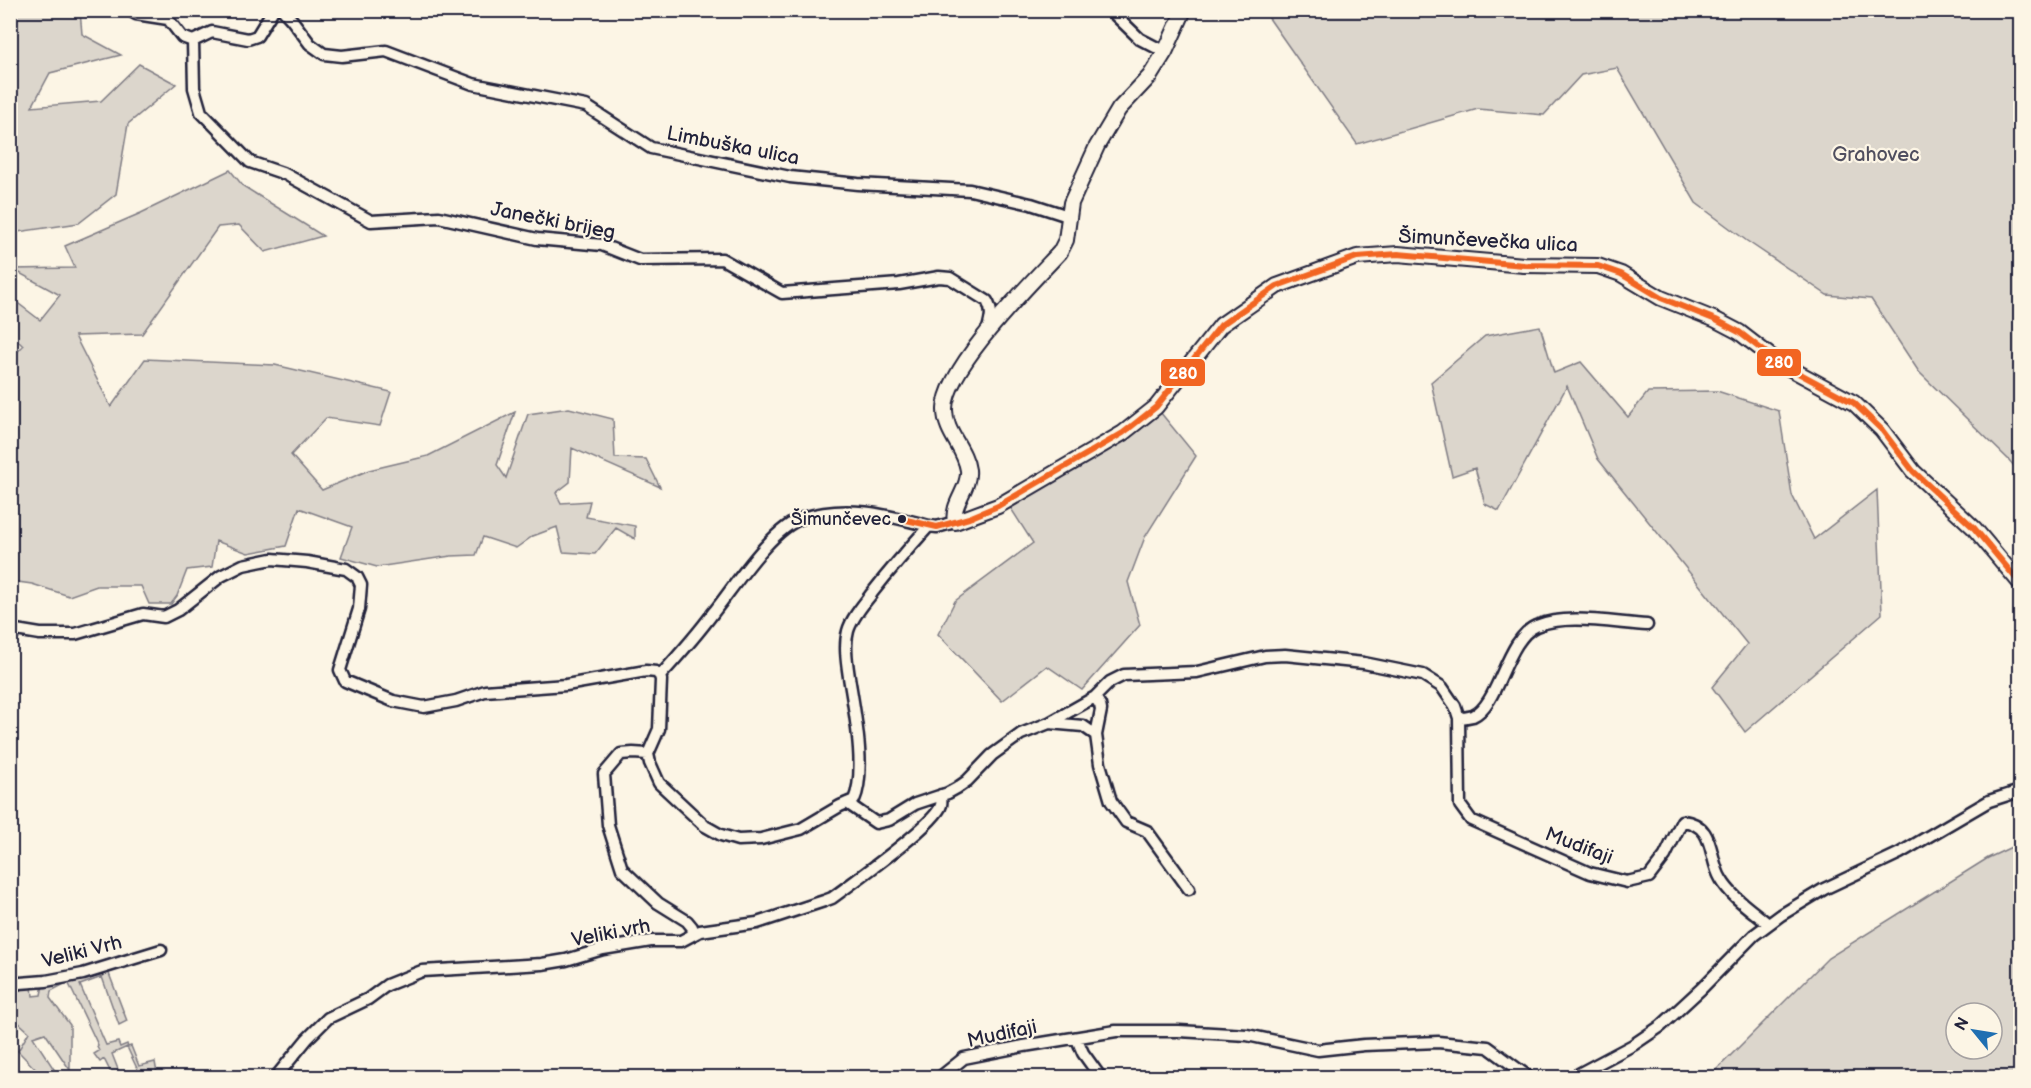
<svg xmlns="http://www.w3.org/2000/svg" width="2031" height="1088" font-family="'Balsamiq Sans',sans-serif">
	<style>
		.green { fill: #dcd6cc; stroke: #7f7c84; stroke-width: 1.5; fill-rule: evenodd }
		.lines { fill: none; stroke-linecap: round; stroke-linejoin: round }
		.minor-casing { stroke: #22223b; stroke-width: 15 }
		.tertiary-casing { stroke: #22223b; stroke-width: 18 }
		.minor { stroke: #fcf5e5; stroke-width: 10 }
		.tertiary { stroke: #fcf5e5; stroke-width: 14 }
		.bus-1-casing { stroke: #fcf5e5; stroke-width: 10 }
		.bus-1 { stroke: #f26522; stroke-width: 6 }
		.bus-dot { fill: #22223b; stroke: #fcf5e5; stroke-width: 2 }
		.labels { text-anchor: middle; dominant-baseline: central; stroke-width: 4.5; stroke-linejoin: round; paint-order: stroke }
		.bus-label { font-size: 18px; fill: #22223b; stroke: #fcf5e5; text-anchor: end }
		.street-label { font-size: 20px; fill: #22223b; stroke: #fcf5e5 }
		.park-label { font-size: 20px; fill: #504f5f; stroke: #fcf5e5 }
		.line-badge { stroke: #fcf5e5; stroke-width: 2 }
		.badge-label { font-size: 16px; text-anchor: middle; font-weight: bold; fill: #fff }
	</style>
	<rect width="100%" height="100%" fill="#fcf5e5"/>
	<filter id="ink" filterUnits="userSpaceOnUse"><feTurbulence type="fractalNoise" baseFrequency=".0167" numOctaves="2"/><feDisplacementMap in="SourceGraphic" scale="12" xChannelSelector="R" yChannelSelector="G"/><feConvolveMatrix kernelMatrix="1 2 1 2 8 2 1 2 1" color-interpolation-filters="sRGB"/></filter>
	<g filter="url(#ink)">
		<path class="green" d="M11,10L80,11L82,34L121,55L50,73L32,107L101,101L139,64L176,84L128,124L116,194L79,223L11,233Z
			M1264,11H2020V473L2009,460L1919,372L1871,299L1827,295L1747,241L1696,203L1617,68L1581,75L1544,115L1478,109L1357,144Z
			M230,170L243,186L323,236L265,252L239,225L218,227L142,334L75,336L111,407L145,359L275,365L391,392L380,426L326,418L291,455L322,490L369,470L428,456L515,412L497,465L506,478L528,414L569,408L613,419L615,458L646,459L660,487L572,448L570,482L556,493L561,503L590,501L586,517L635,526V539L616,528L595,554L563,552L557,527L533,536L516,548L483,537L476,555L451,556L377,567L341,557L352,527L299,508L286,546L248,553L216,541L212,567L187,570L177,596L171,604H149L141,586H97L69,596L32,584L11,581V358L23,346L11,334V298L40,320L60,295L12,269L75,268L65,246L141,213Z
			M1540,326L1554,373L1581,362L1628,417L1648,392L1717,391L1779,411L1792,495L1814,539L1877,490L1882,614L1745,732L1712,687L1747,644L1598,459L1567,386L1499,511L1485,504L1475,468L1452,476L1431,382L1485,336Z
			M1156,407L1196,456L1145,537L1128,582L1140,625L1082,690L1047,666L1002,701L938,634L955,601L1033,543L1010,507Z
			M2020,843V1077H1709L1828,958L1988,858ZM1956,1013H1992V1049H1956Z
			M108,971L127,1021L119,1025L102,977L80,985L106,1045L118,1042L120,1047L127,1044L128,1047L131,1046L139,1066L155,1062L157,1073L164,1072L165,1077H141L127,1047L112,1054L121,1077H113L104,1059L100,1062L94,1054L99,1051L97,1047L98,1045L68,982L51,991L50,998L70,1025V1070L45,1033L33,1037L59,1077H43L18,1051L29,1032L18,1022L11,1038L10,992L21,987H32L33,996L41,995L43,985Z"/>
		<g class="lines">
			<g class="minor-casing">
				<path id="minor" d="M130,10L136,14L168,19L182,37L193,41
					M283,10L292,20L310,44L324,54L342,56L386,51L473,84L586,106L651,148L790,177L858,184L970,190L1031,204L1068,216
					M1110,10L1140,39L1165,52
					M193,41L194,88L201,112L250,162L285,174L371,221L439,217L537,239L602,245L640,260L722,259L782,293L899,284L939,277L950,278L987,301C993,311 991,318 988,329
					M193,41L212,32L248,39L257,36L273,10
					M10,629L40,634H75L143,614L164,617L178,610L221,576L243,565L272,559L307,562L346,569L357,577L361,585L359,609L340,670L345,681L393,701L424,707L456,701L485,691L566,685L646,671L656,672L660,676L661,680L659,729L648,754L650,763L659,783L705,826L721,835L738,840L761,839L801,829L840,806L854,800C867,771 854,709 849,677C847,663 844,645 848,631C852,617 864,604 872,593C890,570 909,548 929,526
					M660,676C679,655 697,635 713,613C734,587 772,527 803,518C846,504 887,515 929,526L937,527L955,522
					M1095,697L1100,705L1101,710L1096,735L1100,764L1111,801L1126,822L1147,831L1189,889
					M1459,718L1460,805L1471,820L1590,873L1627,882L1649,877L1665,856L1682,821C1716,824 1708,858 1721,879C1731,897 1753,911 1768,924
					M1049,723L1083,726L1096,735
					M648,754L633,753L621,754L604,774L608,825L622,869L658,903L687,921L692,927L693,934
					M847,803L876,823L889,820L915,804L948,793L957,788L967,781L992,755L1021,734L1049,723L1095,697L1110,682L1124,675L1197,672L1265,656L1285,655L1364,663L1423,675L1442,687L1455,706L1459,718C1464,718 1469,717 1473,716C1499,705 1506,639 1536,626C1566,613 1614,623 1647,625
					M10,986L20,983L46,981L83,974L161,950
					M1077,1039L1083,1053L1101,1078
					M239,1078H241
					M275,1078L307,1039L328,1018L368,999L387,985L422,971L542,964L566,960L603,949L651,941H681L700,931L757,923L824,901L832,898C852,883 936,824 941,805C942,802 941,799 941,795
					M939,1078L964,1058L1024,1046L1116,1031H1179L1247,1035L1318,1050L1364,1045L1438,1042L1488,1047L1530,1078
					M1571,1078L1633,1045L1661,1026L1701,989L1754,935L1781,915L1824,889L1900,853L1989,801L2020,791"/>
			</g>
			<g class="tertiary-casing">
				<path id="tertiary" d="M1184,10L1165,52L1150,76L1119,109L1097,146L1071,203L1066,240L1060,252C1031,283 944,369 945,410C945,433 965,448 968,470C970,489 951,503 955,522L998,506L1123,433L1156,407L1221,325L1277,286L1357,257L1398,254L1524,265L1598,266L1621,274L1661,298L1716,320L1739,332L1778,362L1854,403L1882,430L1913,471L1974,528L2020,583"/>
			</g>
			<use href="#minor" class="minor"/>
			<use href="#tertiary" class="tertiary"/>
			<g class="bus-1-casing">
				<path id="bus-1" d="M902,519L937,527L969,518L998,506L1123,433L1156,407L1221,325L1277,286L1357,257L1398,254L1524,265L1598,266L1621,274L1661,298L1716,320L1739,332L1778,362L1854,403L1882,430L1913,471L1974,528L2020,583"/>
			</g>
			<use href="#bus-1" class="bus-1"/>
		</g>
	</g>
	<circle class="bus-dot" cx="902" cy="519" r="5"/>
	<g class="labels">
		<g class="bus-label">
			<text x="891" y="519">Šimunčevec</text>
		</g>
		<g class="street-label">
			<text transform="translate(733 146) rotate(11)">Limbuška ulica</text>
			<text transform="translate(553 221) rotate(11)">Janečki brijeg</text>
			<text transform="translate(1488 241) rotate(3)">Šimunčevečka ulica</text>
			<text transform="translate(1579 846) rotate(21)">Mudifaji</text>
			<text transform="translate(611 933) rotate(-11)">Veliki vrh</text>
			<text transform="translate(82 952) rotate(-14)">Veliki Vrh</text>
			<text transform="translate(1002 1034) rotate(-12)">Mudifaji</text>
		</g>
		<g class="park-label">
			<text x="1876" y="155">Grahovec</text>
		</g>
	</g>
	<g class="line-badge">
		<rect x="1756" y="348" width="46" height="29" rx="6" fill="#f26522"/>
		<rect x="1160" y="358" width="46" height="29" rx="6" fill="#f26522"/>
	</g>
	<g class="badge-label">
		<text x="1779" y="368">280</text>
		<text x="1183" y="379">280</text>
	</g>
	<rect width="2031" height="1088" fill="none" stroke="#fcf5e5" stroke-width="36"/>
	<rect x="18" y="18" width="1995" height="1052" fill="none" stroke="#22223b" stroke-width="2" filter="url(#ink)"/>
	<g transform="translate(1974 1031) rotate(300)"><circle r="28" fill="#fcf5e5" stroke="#a5a1a1" stroke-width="1.5"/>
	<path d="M0-4.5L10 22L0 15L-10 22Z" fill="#1f6fb2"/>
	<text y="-9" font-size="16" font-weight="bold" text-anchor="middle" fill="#22223b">N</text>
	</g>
</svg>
